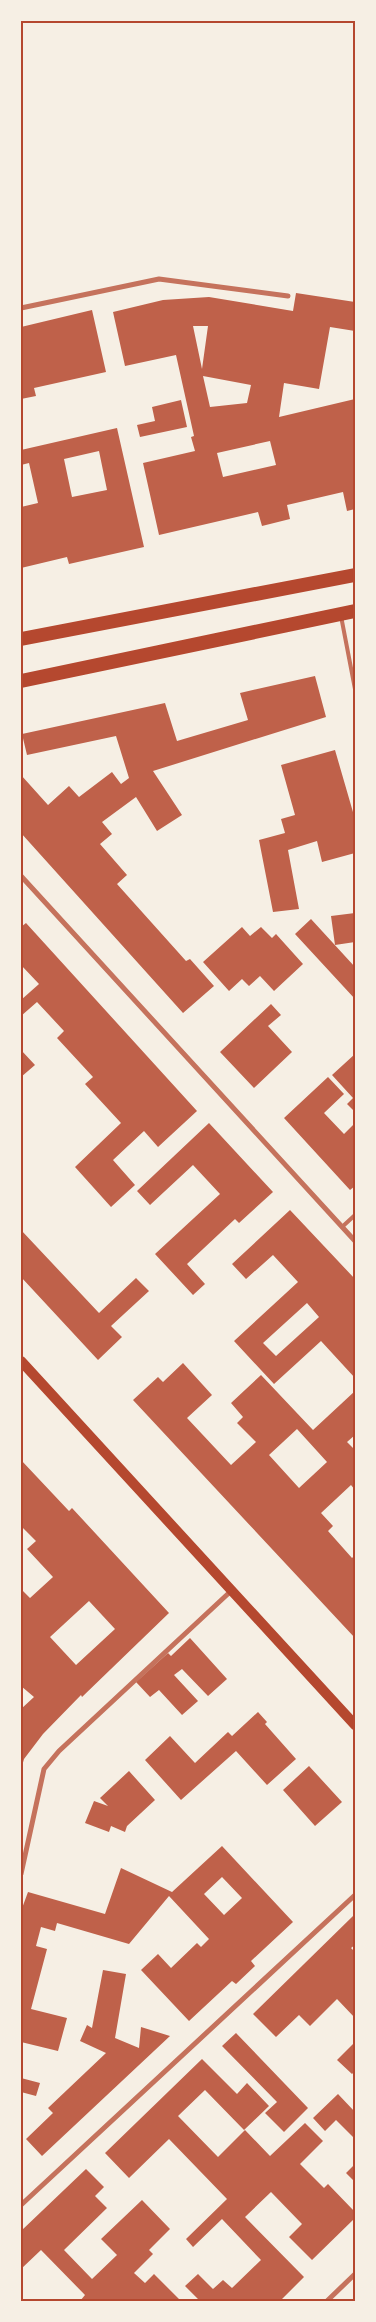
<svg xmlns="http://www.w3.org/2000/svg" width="376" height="2322" font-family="'Noto Sans',sans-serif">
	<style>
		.building { fill: #bf614a; fill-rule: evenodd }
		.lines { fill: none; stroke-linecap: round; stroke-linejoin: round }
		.service { stroke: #c5725c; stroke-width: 4 }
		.minor { stroke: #c5725c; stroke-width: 5 }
		.secondary { stroke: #b5482f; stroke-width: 10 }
		.trunk { stroke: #b5482f; stroke-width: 14 }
		.neatline { fill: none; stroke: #b5482f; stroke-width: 2 }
	</style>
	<rect width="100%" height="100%" fill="#f6efe4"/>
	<path class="building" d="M296,293L355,302V331L330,327L319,389L284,383L279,417L355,399V509L347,511L343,492L287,505L290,519L262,526L258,512L159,535L143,463L195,451L191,437L194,436L176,355L125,366L113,312L163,300L209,297L293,311ZM193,326H208L202,369ZM203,376L251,385L247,403L210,407ZM270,441L276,465L223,477L217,453Z
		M92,310L106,372L34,388L36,396L21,399V327Z
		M181,400L187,427L140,437L137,425L155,421L152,407Z
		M117,428L144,547L69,564L67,557L21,568V507L38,503L29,463L21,465V450ZM99,451L107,490L72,497L64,459Z
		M315,676L326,717L153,771L182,815L157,831L136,797L102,822L112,834L100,844L127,875L117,884L186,961L190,959L214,986L183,1013L21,833V775L48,805L69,786L79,797L112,772L121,784L129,778L116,736L27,755L22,734L165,703L177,741L248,720L240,693Z
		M335,750L355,819V853L322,862L317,841L288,850L299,909L273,912L259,840L285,833L281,819L295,815L281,765Z
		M355,913V942L335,945L331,916Z
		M311,919L355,967V999L295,934Z
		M26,923L197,1111L158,1147L144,1131L113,1160L135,1185L111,1207L75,1167L121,1123L85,1084L93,1077L57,1038L64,1031L37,1002L21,1016V1000L39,984L21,965V927Z
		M242,927L250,936L261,927L272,938L276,934L303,964L274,991L260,976L249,986L242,979L229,991L203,962Z
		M271,1004L281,1015L268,1026L292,1052L254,1088L220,1052Z
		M21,1050L35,1065L21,1077Z
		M355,1054V1112L347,1104L353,1098L332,1075Z
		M328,1077L344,1094L324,1113L344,1134L355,1123V1186L350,1190L284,1118Z
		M209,1123L273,1192L239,1223L235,1219L187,1264L205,1284L193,1295L155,1254L220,1194L193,1165L150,1205L137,1191Z
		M290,1210L355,1279V1378L321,1341L274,1384L234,1341L298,1282L273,1255L246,1279L232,1264ZM307,1303L319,1317L276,1356L263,1343Z
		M21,1230L99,1313L136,1278L149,1291L111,1326L122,1337L98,1360L21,1277Z
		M183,1363L212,1395L187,1418L231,1465L256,1442L237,1423L243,1417L231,1403L261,1375L313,1430L355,1391V1435L347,1442L355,1450V1490L351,1485L321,1513L333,1526L328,1531L352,1558L355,1555V1638L133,1400L158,1377L163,1382ZM297,1429L327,1462L299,1488L269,1455Z
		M21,1460L69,1511L72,1508L169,1613L82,1697L81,1695L43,1734L24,1759L22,1766L21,1709L34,1697L21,1686V1589L30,1598L53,1577L27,1549L36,1541L21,1526ZM89,1601L115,1629L76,1665L50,1637Z
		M190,1638L227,1679L208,1696L182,1669L174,1675L198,1701L182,1715L159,1690L150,1697L136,1682L168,1653L171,1656Z
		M258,1712L267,1722L265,1724L296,1759L267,1785L236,1751L181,1800L145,1760L170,1736L195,1763L228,1732L232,1736Z
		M309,1766L342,1802L315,1826L283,1790Z
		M129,1771L155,1800L127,1826L125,1832L111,1826L109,1832L85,1823L94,1801L108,1806L100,1798Z
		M222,1846L293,1922L251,1961L255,1966L236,1984L232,1981L189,2021L141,1970L158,1954L171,1968L197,1943L201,1947L209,1939L169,1896L129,1944L57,1923L55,1931L41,1927L36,1946L47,1949L31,2009L67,2018L58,2051L21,2042V1911L28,1892L105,1914L121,1868L172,1892ZM222,1877L242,1898L224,1915L204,1894Z
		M353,1916L355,1945L351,1948L355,1952V2018L337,1999L310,2026L299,2015L276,2037L253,2014Z
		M103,1970L126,1974L115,2038L139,2048L141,2027L170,2036L42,2156L26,2139L53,2113L48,2108L106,2053L80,2041L87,2025L92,2028Z
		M236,2033L308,2108L284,2132L265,2113L277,2102L222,2046Z
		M355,2042V2071L352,2074L337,2060Z
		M202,2059L237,2094L247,2083L269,2106L244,2130L205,2090L178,2116L218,2157L245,2130L270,2156L305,2123L323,2141L300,2164L324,2188L328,2184L355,2212V2218L312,2260L289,2237L302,2224L271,2192L245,2217L304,2277L280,2301H200L185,2286L198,2274L213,2289L223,2280L232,2288L261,2260L222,2219L193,2247L186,2239L227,2199L169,2139L129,2178L105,2153Z
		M21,2078L40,2083L36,2096L21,2092Z
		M338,2094L355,2112V2139L336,2120L325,2131L313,2118Z
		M355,2164V2182L346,2173Z
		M86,2169L104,2187L95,2196L107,2208L64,2250L92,2279L117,2255L101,2239L142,2200L170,2229L149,2250L153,2254L134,2273L145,2283L154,2274L181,2301H80L85,2295L41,2250L21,2269V2231Z"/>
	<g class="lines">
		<path class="service" d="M341,616L355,689
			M342,1227L355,1215"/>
		<path class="minor" d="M21,308L159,279L288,296
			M21,876L355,1241
			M21,1874L44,1769L59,1751L231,1591
			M21,2205L355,1895
			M327,2301L355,2274"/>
		<path class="secondary" d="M21,1361L355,1725"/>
		<path class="trunk" d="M21,639L355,575
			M21,681L355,611"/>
	</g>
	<rect width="376" height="2322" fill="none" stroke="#f6efe4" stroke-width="45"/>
	<rect x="22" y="22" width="332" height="2278" class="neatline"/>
</svg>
